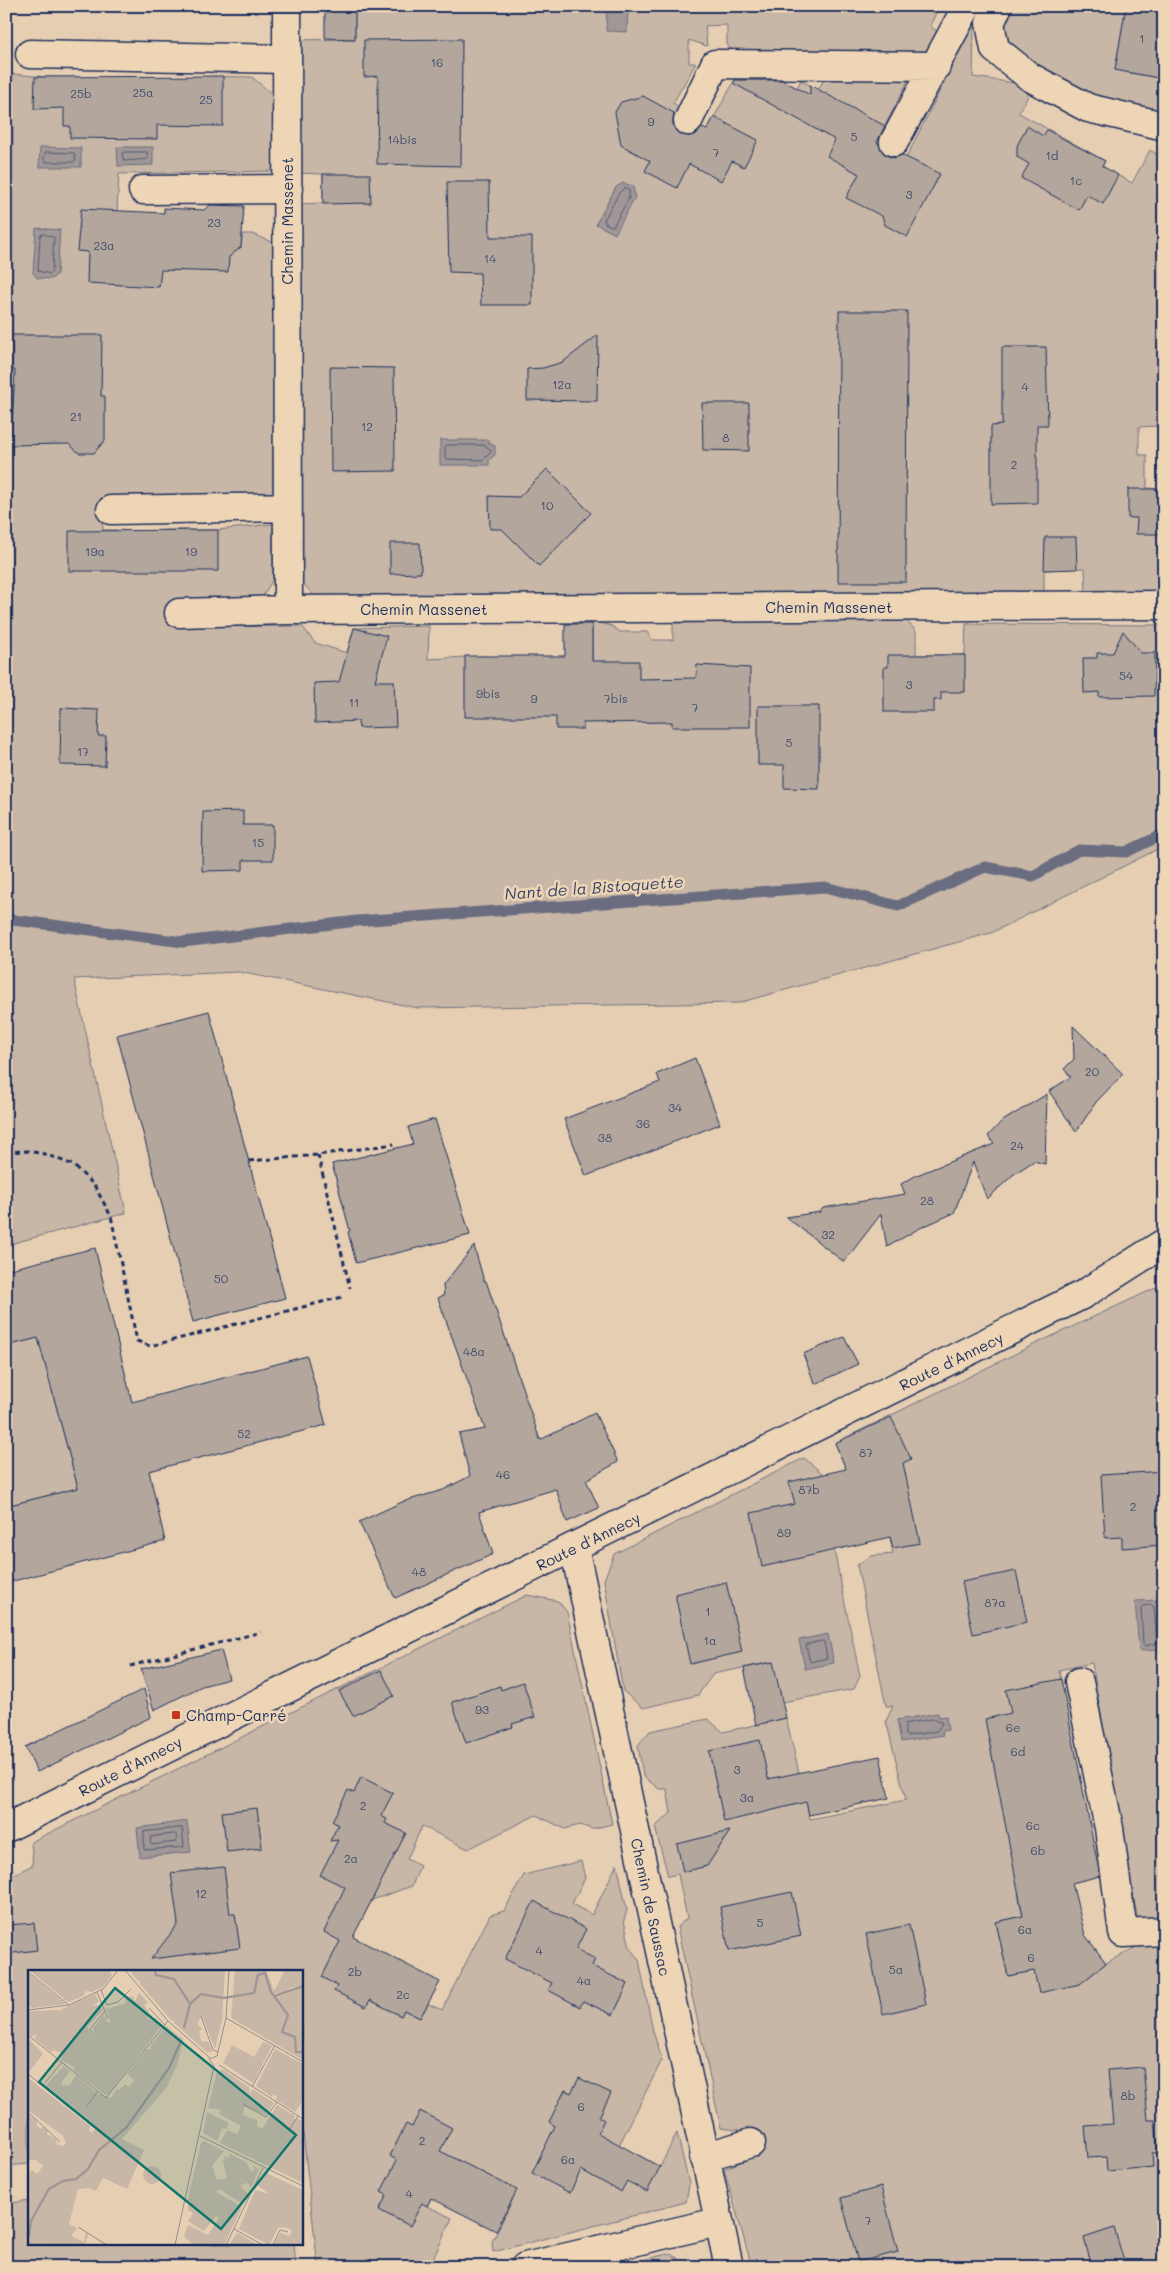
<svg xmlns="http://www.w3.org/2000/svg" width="1170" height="2273" font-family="Mali,sans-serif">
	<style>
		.green { fill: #c8b7a6; stroke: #727382 }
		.water { fill: #a09796; stroke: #6b6d80 }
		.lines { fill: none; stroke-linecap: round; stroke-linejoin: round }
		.shore { stroke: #505974; stroke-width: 1 }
		.stream { stroke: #6b6d80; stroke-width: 11 }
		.building { fill: #b3a79d; stroke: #1b2f5e }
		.minor-casing { stroke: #1b2f5e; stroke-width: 31 }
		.major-casing { stroke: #1b2f5e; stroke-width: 31 }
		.path { stroke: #1b2f5e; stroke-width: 3; stroke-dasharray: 5 4; stroke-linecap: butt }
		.minor { stroke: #eed5b6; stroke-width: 28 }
		.major { stroke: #eed5b6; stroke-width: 28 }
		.poi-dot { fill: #c8321e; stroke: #eed5b6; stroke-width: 2 }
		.labels { text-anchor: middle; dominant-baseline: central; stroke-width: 5; stroke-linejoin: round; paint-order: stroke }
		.number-label { font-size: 12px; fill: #414d6e }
		.street-label { font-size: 15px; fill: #1b2f5e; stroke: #eed5b6 }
		.poi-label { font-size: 15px; fill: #1b2f5e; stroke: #eed5b6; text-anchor: start }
		.water-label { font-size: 16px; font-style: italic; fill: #364469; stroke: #eed5b6 }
		.inset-river { fill: none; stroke: #a09796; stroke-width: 2.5 }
		.inset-road { fill: none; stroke: #958e90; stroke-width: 1 }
		.view { fill: #0f766e; fill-opacity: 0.15; stroke: #0f766e; stroke-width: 2.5 }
		.inset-edge { fill: none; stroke: #1b2f5e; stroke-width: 2.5 }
	</style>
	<rect width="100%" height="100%" fill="#e6ceb2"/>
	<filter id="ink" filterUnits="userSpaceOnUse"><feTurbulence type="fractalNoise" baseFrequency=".02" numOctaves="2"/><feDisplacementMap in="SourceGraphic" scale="10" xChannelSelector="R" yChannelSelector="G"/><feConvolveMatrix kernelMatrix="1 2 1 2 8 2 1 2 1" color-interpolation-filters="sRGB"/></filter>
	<g filter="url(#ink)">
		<path class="green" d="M330,6H939L930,26L942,35L933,52H734L727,45V25L705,26L707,46L689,40V63H696L673,103L680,107L661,141L676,149L684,134L700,142L735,80L783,81L797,88L801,80L818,90L826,76L910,77L871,153L893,184L974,23L973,77L1022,84L1028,96L1019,113L1105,161L1102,167L1132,183L1150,150L1164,159V409H1157V426L1139,427V455H1147V488L1164,489V598L1086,599L1085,568L1044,570V598L315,597L302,582L298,564L297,204L323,203V174L298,173L296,40L355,39V9L330,8Z
			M1011,6H1126L1115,70L1164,79V112L1100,100L1021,57L1007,38L1005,18Z
			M13,74C92,83 173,75 252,77L273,95L276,171L119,174L117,211L229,257L241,247L242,234H252L274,243L273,496L101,498L103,530H122V534L165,533L164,530H218L273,524V579L260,601L172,602L173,627L302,626L315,643L347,653L354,628L429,626L428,659L486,656L593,716L592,621L612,626L620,632H647L652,640H673V623L906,620L916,631V655H965L966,624L1164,625V846L991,933L738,1003L418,1008L239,972L74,979L126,1213L6,1245V725H12Z
			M1162,1285L1164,1290V1922H1138L1092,1663L1059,1670L1066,1709L990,1746L996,1774L1046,1888L1018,1894L1023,1916L996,1922L1008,1976L1060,1965L1084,1981L1106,1963L1142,1944L1164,1943V2267H752L724,2169L758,2155L753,2132L721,2128L677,1927L687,1918L678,1874L668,1876L655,1827L671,1813L667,1789H659L643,1776L638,1745L650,1731L708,1719L723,1732L786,1718L810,1819L906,1800L886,1721L893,1706H886L857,1565L871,1556L893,1554L885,1511L853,1485L835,1443L1031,1346Z
			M38,1338L78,1488L6,1506V1346Z
			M804,1458L823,1474L834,1550L860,1676L854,1689L782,1702L772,1662L713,1674L698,1695L643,1708L623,1691L604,1580L614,1554Z
			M527,1595L558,1601L567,1612L612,1824L592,1829L580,1825L565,1829L536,1815L468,1849L422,1826L407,1859L420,1866L412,1886L372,1900L345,1949L370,2000L401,2016L404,2010L420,2018L428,2004L442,2010L490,1915L504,1911L524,1875L581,1861L585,1878L572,1904L592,1915L617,1864L627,1910L624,1920L630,1948L639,1960L653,2031L662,2060L614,2155L640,2156L660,2167L677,2133L689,2184L686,2202L493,2252L492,2242L513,2199L495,2179L444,2155L440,2182L427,2206L452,2218L431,2263L416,2267H318L301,2116V1972H29V2164L6,2166V1878L33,1865L31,1842Z
			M29,2200V2244H294L296,2267H6V2204Z
			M671,2253L688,2267H614Z"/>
		<path class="water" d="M607,6H628L627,32L606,31Z
			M40,147L81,148V167H39Z
			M117,147H153V165L118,166Z
			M623,183L633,186L635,197L615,234L596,224L616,187Z
			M36,228L60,230L57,274L52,279L37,278L33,273Z
			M440,440H489V443L495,446V455L489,460V465H440Z
			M1159,1600L1162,1650L1139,1651L1135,1601Z
			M828,1634L834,1663L805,1669L799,1640Z
			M938,1713L939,1717L946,1716L948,1730L942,1731L943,1735L901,1742L897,1720Z
			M187,1821L191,1852L140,1857L137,1828Z"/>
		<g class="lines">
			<path class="shore" d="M46,152L74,153L76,160L74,162H46L44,159Z
				M125,152H147L148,159L124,161L122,154Z
				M625,188L629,190V198L614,225L611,226L605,223L604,220L619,193Z
				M43,234L54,237L52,271L50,274L38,271L40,236Z
				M447,445H484L490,449L491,452L483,460L447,459L445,458V447Z
				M1152,1605L1154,1607L1157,1643L1145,1646L1143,1644L1141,1608L1143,1606Z
				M822,1641L824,1642L827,1658L810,1662L806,1645Z
				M934,1719L942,1723L937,1731L907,1736L905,1735V1724Z
				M182,1828L184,1847L144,1850V1832Z
				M175,1834L178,1837L176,1842L152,1845L150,1843L151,1837Z"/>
			<path class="stream" d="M6,919L183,942L357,921L825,887L898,906L985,867L1033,876L1079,850L1126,852L1164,834"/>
		</g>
		<path class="building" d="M1126,6H1164V79L1115,70Z
			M325,8L355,9V39L325,38Z
			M462,39L461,166L377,164L378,76L364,77V40Z
			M223,76V126L157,125V139L70,138V126H64V108L34,109L35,77Z
			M735,80H782L810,95V85L885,126L877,142L886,155L894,158L902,155L940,174L907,237L885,225L882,216L846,198L859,174L827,156L835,140L733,83Z
			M643,96L674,113L673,123L675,130L682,135L690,136L696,134L702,128L707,130L714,117L758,140L744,167L732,161L721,181L689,164L677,188L645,171L650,161L621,145L615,112L621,102Z
			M1027,126L1043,136L1047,130L1105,161L1102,166L1118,175L1103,204L1087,195L1079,210L1021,178L1029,164L1017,157V146Z
			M323,174H370L371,203L323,204Z
			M447,182H489L490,237H532V305H481L480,273L449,272Z
			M210,205L244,206L241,247L229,257L228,272L161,270L159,287L87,283L88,252L77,251L81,209L164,213V208L204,210Z
			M839,311H907L906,582H838Z
			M12,335H102L101,396H105V440L94,453H79L69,444L11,445L15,370H12Z
			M598,335L597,401L527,400V369L543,368L563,362Z
			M1002,347H1046L1048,425H1037V503L991,504V426L1002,425Z
			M330,367L394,368L395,471L331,472Z
			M702,403H749V451L703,450Z
			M547,469L591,513L539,566L502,529H490L489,496L519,497Z
			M1128,489H1164V534H1136L1137,518H1128Z
			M218,530V571H69V531Z
			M1045,537H1076L1077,569L1044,570Z
			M390,543H420L421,573L390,574Z
			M565,624H592V661H639V679L696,678L697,665L750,668V727H672V722L583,723V729H556V717H465V656H565Z
			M354,628L387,636L375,681H394L396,727L359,728L358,721L315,723L314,683L339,682Z
			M1123,631L1141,653H1155L1154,696L1099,697V692L1084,693L1083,658H1097V653H1113Z
			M888,655H965V692H941V700H934V712H884V667H888Z
			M758,706H819V789L784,788V765H758Z
			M61,708L99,710L98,736H106L105,766L60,765Z
			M243,811V825H273V860H243V870L202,871L203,812Z
			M209,1011L285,1298L193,1322L117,1035Z
			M1073,1026L1123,1074L1096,1102L1076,1132L1049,1091L1071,1077L1064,1069L1074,1059Z
			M695,1058L720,1124L586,1176L564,1119L660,1082L657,1074Z
			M1047,1094L1045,1164L1034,1161L1014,1174L987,1199L973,1162L954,1213L918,1229L887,1247L881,1214L844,1262L786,1217L820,1212L823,1208L905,1194L901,1184L917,1175L994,1144L988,1136L1001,1122Z
			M435,1119L470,1235L356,1263L348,1232L350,1231L332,1164L413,1144L408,1127Z
			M474,1246L484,1281H486L540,1440L595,1413L618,1462L586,1480L599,1508L567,1522L556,1489L479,1512L493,1554L395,1598L359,1522L402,1502L443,1490L470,1476L459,1434L485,1429L438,1298L444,1295L443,1285Z
			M95,1248L132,1402L307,1356L326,1425L149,1471L165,1541L6,1583V1506L78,1488L38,1338L6,1346V1270Z
			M844,1337L858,1364L815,1384L803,1354Z
			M891,1417L911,1459L903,1463L920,1543L893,1548L890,1537L762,1567L751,1513L795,1504L789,1482L846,1469L835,1443Z
			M1164,1471V1545L1122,1548V1537L1105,1538L1101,1475Z
			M1016,1571L1027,1622L973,1634L962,1582Z
			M726,1582L742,1652L690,1664L675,1594Z
			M221,1650L229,1679L202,1686L154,1710L141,1669Z
			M773,1662L786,1718L756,1725L744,1668Z
			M381,1670L394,1696L353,1716L339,1691Z
			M1061,1679L1100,1876L1072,1883L1085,1935L1106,1963L1080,1984L1039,1993L1034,1971L1008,1976L996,1922L1023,1916L985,1719L1011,1713L1006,1690Z
			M523,1682L535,1717L512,1724L513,1727L466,1743L452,1702L500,1686L501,1690Z
			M144,1689L151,1717L37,1772L25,1747Z
			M760,1740L768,1779L880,1756L889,1798L809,1815L806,1802L724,1822L709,1751Z
			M361,1777L393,1793L381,1816L387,1819L385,1823L406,1833L353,1937L440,1982L420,2018L404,2010L401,2016L370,2000L366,2007L334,1991L337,1986L322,1977L340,1941L324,1932L345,1887L320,1875L338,1840L330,1841L338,1825L332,1821L348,1790L354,1793Z
			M257,1808L262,1848L227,1852L222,1812Z
			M730,1831L707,1866L683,1872L677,1844Z
			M224,1867L230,1914H235L240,1948L151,1959L178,1924L171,1873Z
			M792,1892L801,1936L729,1951L720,1907Z
			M534,1901L586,1929L576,1949L595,1959L592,1966L628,1984L613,2015L583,2001L580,2007L548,1990L552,1983L505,1959Z
			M34,1923L37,1950L6,1954V1925Z
			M909,1925L926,2004L883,2014L866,1934Z
			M1143,2067L1148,2120H1155L1158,2153H1152L1153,2167L1107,2171L1106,2157L1088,2158L1085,2126L1113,2124L1108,2070Z
			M579,2078L611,2093L599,2117L604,2120L598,2133L660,2167L647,2192L627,2181L621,2192L581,2170L570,2193L532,2173L555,2126L549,2122L565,2090L571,2093Z
			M420,2111L452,2128L440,2151L517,2190L496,2231L431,2198L427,2206L422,2203L410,2226L379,2210L387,2195L381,2192L397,2160L390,2156L406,2124L412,2127Z
			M881,2187L898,2252L858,2262L841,2198Z
			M1114,2228L1124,2261L1106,2267H1092L1084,2238Z"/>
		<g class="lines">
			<g class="minor-casing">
				<path id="minor" d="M287,6L288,610L1164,605
					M998,6L990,23L995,49L1030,77L1088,108L1164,126
					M30,54L287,59
					M688,121L715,64L936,66
					M894,142L967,6
					M143,190L288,189
					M111,510L287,507
					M179,613L288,610
					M574,1547L729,2267
					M1079,1682L1109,1828L1123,1933L1164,1931
					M704,2157L751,2143
					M525,2267L718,2222"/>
			</g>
			<g class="major-casing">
				<path id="major" d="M6,1828L1084,1294L1164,1243"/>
			</g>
			<path class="path" d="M6,1152L27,1151L45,1154L73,1165L94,1185L111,1216L137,1341L150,1346L342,1297
				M318,1155L350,1288
				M249,1161L318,1155L394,1144
				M130,1666L261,1632"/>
			<use href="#minor" class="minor"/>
			<use href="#major" class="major"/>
		</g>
	</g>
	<rect class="poi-dot" x="171" y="1710" width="10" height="10" rx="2.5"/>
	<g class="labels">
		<g class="number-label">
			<text x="1142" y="38">1</text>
			<text x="437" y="62">16</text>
			<text x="143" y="92">25a</text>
			<text x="81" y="93">25b</text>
			<text x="206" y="99">25</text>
			<text x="651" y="121">9</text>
			<text x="854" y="136">5</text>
			<text x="402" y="139">14bis</text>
			<text x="716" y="152">7</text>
			<text x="1052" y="155">1d</text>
			<text x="1076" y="180">1c</text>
			<text x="909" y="194">3</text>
			<text x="214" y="222">23</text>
			<text x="104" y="245">23a</text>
			<text x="490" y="258">14</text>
			<text x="562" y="384">12a</text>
			<text x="1025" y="386">4</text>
			<text x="76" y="416">21</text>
			<text x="367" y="426">12</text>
			<text x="726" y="437">8</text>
			<text x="1014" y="464">2</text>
			<text x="547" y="505">10</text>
			<text x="95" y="551">19a</text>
			<text x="191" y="551">19</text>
			<text x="1126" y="675">54</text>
			<text x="909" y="684">3</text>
			<text x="488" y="693">9bis</text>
			<text x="534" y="698">9</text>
			<text x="616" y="698">7bis</text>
			<text x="354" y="702">11</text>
			<text x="695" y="707">7</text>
			<text x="789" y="742">5</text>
			<text x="83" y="751">17</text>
			<text x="258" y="842">15</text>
			<text x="1092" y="1071">20</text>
			<text x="675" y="1107">34</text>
			<text x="643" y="1123">36</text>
			<text x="605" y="1137">38</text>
			<text x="1017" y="1145">24</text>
			<text x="927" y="1200">28</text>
			<text x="828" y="1234">32</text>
			<text x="221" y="1278">50</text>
			<text x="474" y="1351">48a</text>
			<text x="244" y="1433">52</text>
			<text x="866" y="1452">87</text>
			<text x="503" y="1474">46</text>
			<text x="809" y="1489">87b</text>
			<text x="1133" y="1506">2</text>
			<text x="784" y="1532">89</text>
			<text x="419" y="1571">48</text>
			<text x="995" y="1602">87a</text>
			<text x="708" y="1611">1</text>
			<text x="710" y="1640">1a</text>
			<text x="482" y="1709">93</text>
			<text x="1013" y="1727">6e</text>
			<text x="1018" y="1751">6d</text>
			<text x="737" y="1769">3</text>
			<text x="747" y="1797">3a</text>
			<text x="363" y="1805">2</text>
			<text x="1033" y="1825">6c</text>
			<text x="1038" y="1850">6b</text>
			<text x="351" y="1858">2a</text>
			<text x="201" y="1893">12</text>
			<text x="760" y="1922">5</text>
			<text x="1025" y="1929">6a</text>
			<text x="539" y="1950">4</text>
			<text x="1031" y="1957">6</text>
			<text x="896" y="1969">5a</text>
			<text x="355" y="1971">2b</text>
			<text x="584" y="1980">4a</text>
			<text x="403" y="1994">2c</text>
			<text x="1128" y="2095">8b</text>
			<text x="581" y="2106">6</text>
			<text x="422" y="2140">2</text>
			<text x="568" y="2159">6a</text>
			<text x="409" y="2193">4</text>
			<text x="868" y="2220">7</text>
		</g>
		<g class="street-label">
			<text transform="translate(287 221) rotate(-90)">Chemin Massenet</text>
			<text x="829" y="607">Chemin Massenet</text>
			<text x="424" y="609">Chemin Massenet</text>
			<text transform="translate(951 1361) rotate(-26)">Route d'Annecy</text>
			<text transform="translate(588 1541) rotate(-26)">Route d'Annecy</text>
			<text transform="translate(130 1766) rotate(-27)">Route d'Annecy</text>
			<text transform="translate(651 1907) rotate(78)">Chemin de Saussac</text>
		</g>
		<g class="poi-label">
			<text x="186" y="1715">Champ-Carré</text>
		</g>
		<g class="water-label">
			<text transform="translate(594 887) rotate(-4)">Nant de la Bistoquette</text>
		</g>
	</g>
	<g transform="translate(28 1970)">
		<rect width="275" height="275" fill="#e6ceb2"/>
		<path d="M1,0H81L84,5L75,17L64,22L58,21L55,26L40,32ZM101,0H197L194,50L187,79L174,46L181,34L169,54L174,59L171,61L173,71L181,72L184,82H179L146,53V49L144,51L112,14V10L110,11ZM207,0H238L246,21L257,0H275V15L262,18L255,24L247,23L250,27L275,17V90L203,48ZM0,3L38,34L4,38L0,34ZM111,23L120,33L116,35L121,42L119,48L124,51L127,48L134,55L81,124L77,125L46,101V97L33,90L35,84L26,80L23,82L7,69L8,64L4,67L0,63V41L32,40L67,24L71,31L65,36L71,35L75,40L59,57L66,67L65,58L76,44L79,52H83L76,35L80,39L86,37L99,33L97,29L104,26L107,31ZM138,56L155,69L150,93L139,117L94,169L116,180L99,219L75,208L68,221L60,218L50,219L41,254L49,258L43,266L56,272L58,262L61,264L56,275H0V204L4,200L9,204L15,196L8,190H0V144L9,151V156L13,159L15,157L20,161L19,164L28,169L29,175L36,176L38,172L34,165L0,140V108L62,156L61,160L64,163L69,157L18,115L36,96L42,101L33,113L35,116L42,115L48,105L70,124L83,128L89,118L91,120L97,114L102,117L106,110L99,104L119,79L123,80V75ZM0,68L15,84L1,102L0,101ZM235,72L244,76L225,113L195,93L204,75L226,87ZM247,79L275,94V130L267,142L248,130L249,127L245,124L244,127L228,116ZM195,99L222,118L221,124L225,119L246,133L238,145L216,137L215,145L229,150V156L234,159L249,135L267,146L266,150L269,148L275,152V213L192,173L199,160L209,164L213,156L191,144L193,140L180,138L189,102ZM179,142L201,153L198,159L194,158L189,171L175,163ZM176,171L196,181L184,196L189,210L199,208L195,191L197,186L202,188L200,183L218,192L223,202L227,199L225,195L231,199L223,218L220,213L212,215L220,224L215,234L191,219L188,222L214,237L196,275H165L156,266L160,255L180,265L191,248L188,246L176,261L160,251L165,243L160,240V228L173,173ZM115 205a9 9 0 1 1 18 0a9 9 0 1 1-18 0ZM238,203L275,220V275H246L252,263L262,266L264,261L260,258L251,257L241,275L211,259L227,220L242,224L229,215ZM209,263L230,275H201Z" fill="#c8b7a6"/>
		<path class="inset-river" d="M127,0L128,5L146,9L162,34L173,24L196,28L226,23L230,5L237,3L243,22L260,45L254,62L267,67L268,82H275M247,26L275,16M156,58L162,34M1,266L3,251L21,219L35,211L48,209L60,199L71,180L98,158L141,98L153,71"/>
		<path class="inset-road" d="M97,0L140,51L182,88M0,2L41,35M73,20L79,35L90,32L103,19M69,22L80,49M121,38L137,55M0,40L41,35L75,19L90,0M173,46L185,80L190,82M198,48L275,92M65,64L62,59L77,41M0,65L78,128L140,51M189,86L198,48L201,0M191,95L275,149M186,96L181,89L189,86M0,104L67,158M17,113L34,92M224,117L247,75M215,134L238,147L249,132M59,136L70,121M0,142L32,172M261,160L270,146M172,166L275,216M50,257L79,275M206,259L235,275M147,275L186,96M198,275L235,198M245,275L252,260L260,262"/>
		<path class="view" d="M87,18L268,165L193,259L11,112Z"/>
		<rect width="275" height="275" class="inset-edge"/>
	</g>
	<rect width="1170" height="2273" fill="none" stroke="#eed5b6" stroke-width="25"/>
	<rect x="12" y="12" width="1145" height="2248" fill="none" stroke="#1b2f5e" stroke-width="2" filter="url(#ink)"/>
</svg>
